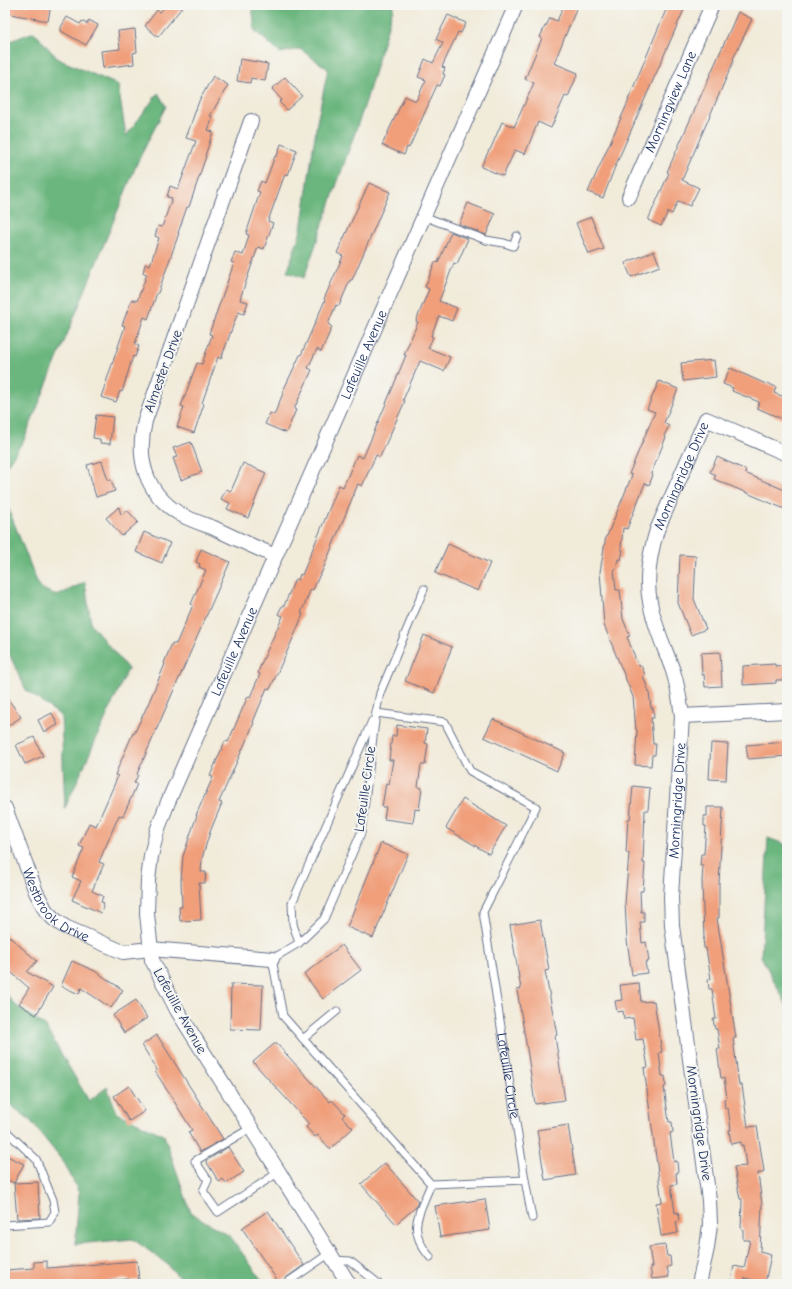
<svg xmlns="http://www.w3.org/2000/svg" width="792" height="1289" font-family="'Comic Neue',sans-serif">
	<style>
		.forest { fill: #6ab67e; stroke: #42726e }
		.building { fill: #f09f7a }
		.lines { fill: none; stroke-linecap: round; stroke-linejoin: round }
		.lane-casing { stroke: #667189; stroke-width: 9 }
		.street-casing { stroke: #667189; stroke-width: 16 }
		.lane { stroke: #fff; stroke-width: 7 }
		.street { stroke: #fff; stroke-width: 14 }
		.labels { text-anchor: middle; dominant-baseline: central; stroke-width: 4; stroke-linejoin: round; paint-order: stroke }
		.street-label { font-size: 14px; fill: #1b2f5e; stroke: #f6f6f2 }
	</style>
	<rect width="100%" height="100%" fill="#f6f6f2"/>
	<filter id="ink" filterUnits="userSpaceOnUse"><feTurbulence type="fractalNoise" baseFrequency=".025" numOctaves="2"/><feDisplacementMap in="SourceGraphic" scale="8" xChannelSelector="R" yChannelSelector="G"/><feConvolveMatrix kernelMatrix="1 2 1 2 8 2 1 2 1" color-interpolation-filters="sRGB"/></filter>
	<filter id="wash" filterUnits="userSpaceOnUse"><feTurbulence type="fractalNoise" baseFrequency=".012" numOctaves="4" result="noise"/><feDisplacementMap in="SourceGraphic" scale="16" xChannelSelector="R" yChannelSelector="G"/><feGaussianBlur stdDeviation="0.9" result="paint"/><feColorMatrix in="noise" values="0 0 0 0 0 0 0 0 0 0 0 0 0 0 0 0 0 1.4 0 .05"/><feComposite in="paint" operator="in"/></filter>
	<g filter="url(#wash)">
		<rect width="100%" height="100%" fill="#f1ebda"/>
		<path class="forest" d="M252,5H394L366,101L304,278L287,272L301,230L317,122L328,69L300,49L280,53L255,31Z
			M34,32L58,59L118,85L126,136L158,93L166,106L138,161L24,440L5,468V389L7,328L5,321V43Z
			M5,500L39,587L57,596L85,582L91,624L128,669L65,808L61,716L26,690L5,645Z
			M768,838L787,845V1006L761,956Z
			M5,992L14,1004L45,1026L89,1101L107,1087L117,1113L164,1135L191,1213L230,1236L261,1279L268,1284H185L167,1264L133,1239L75,1244L79,1193L65,1164L29,1119L5,1101Z"/>
		<g id="blocks">
			<path class="building" d="M5,5H51L48,21L5,13Z
				M166,5H184L158,37L145,26L157,10L160,12Z
				M564,5H578L554,63L578,73L568,97L565,96L551,128L538,122L525,154L515,150L503,176L481,167L489,150H490L502,122L514,127L534,83L525,79L542,38L540,37L545,26H546L550,18L557,21Z
				M668,5H686L615,167L603,198L588,192L629,100H628Z
				M738,12L752,19L733,59L734,60L682,180L699,188L690,206L678,201L672,214L668,212L661,226L648,220L669,173L667,172Z
				M448,15L466,23L461,33L458,32L442,67L445,68L443,74L445,75L440,86L437,85L409,148L407,147L404,155L382,145L405,96L416,101L426,80L418,77L425,59L433,63L443,43L436,39Z
				M67,17L80,24L82,21L87,24L89,20L98,25L86,45L61,31V27Z
				M135,29L137,52L133,53L134,64L103,68L101,51L120,49L118,31Z
				M240,59L268,64L265,81L251,78L250,83L237,81Z
				M213,76L228,85L210,116L213,117L208,130L213,132L205,156H206L189,207H187L178,233H179L158,293H157L148,319L144,317L135,344L139,346L135,357L133,356L122,392L120,391L116,402L101,397L125,326L122,325L132,299L137,301L147,274L143,273L145,264L150,265L159,238L155,236L158,226L162,227L172,198L167,197L170,186L178,189L196,141L186,138L199,101Z
				M285,77L302,96L287,110L279,102L282,100L272,89Z
				M281,144L297,150L288,175L285,174L268,221L273,223L264,249L258,247L241,296L240,300L248,302L244,314L238,312L221,359L218,357L202,403L204,404L194,433L177,427L184,407L181,406L197,363L202,364L212,335L209,334L234,263L231,262L235,252L243,255L249,235L246,234L260,192L257,191L261,181L265,183L275,156H277Z
				M369,183L390,192L352,280H350L339,306L336,305L328,324L332,327L321,352L317,349L308,368L312,370L294,409L296,410L286,433L265,424L270,413L274,415L284,391H283L300,355H301L325,300L324,299L343,256L337,253Z
				M468,203L495,214L486,235L459,224Z
				M591,217L604,249L589,254L576,223Z
				M451,232L468,239L457,264L454,263L439,301L457,308L452,321L439,316L431,336L433,337L428,348L450,357L444,371L420,361L403,400L405,401L380,457L376,455L362,486L358,484L321,574H320L313,590L311,589L301,613L303,614L294,636L270,689L267,688L253,722L254,723L219,802L222,803L210,832L202,858L201,872H206L205,883H199L201,920L180,921L179,907H182L181,880L183,856L197,815H196L213,777L210,776L225,741L228,742L248,696L250,697L260,674L258,673L261,664L283,616L278,614L282,606H284L295,579L298,580L300,574L302,575L339,485L343,487L357,455L363,458L393,387L406,355H404L418,322L416,321L429,289L425,287L435,262L438,263Z
				M654,251L660,266L631,277L625,263Z
				M714,360L716,377L683,381L681,363Z
				M730,368L766,384L767,383L776,387L774,393L787,398V421L757,408L759,402L732,391L733,388L723,384Z
				M659,381L678,389L664,423L669,426L664,436L666,437L651,474L653,475L649,485L645,483L627,529L623,528L621,549L623,550L621,560L618,559L616,569H614L616,590H620L623,619L630,636L627,637L635,657L634,658H635L639,666L641,665L645,675L643,676L649,692L651,708H653L654,718H651L653,744H656L655,755H652L651,766L635,765L637,730H636L633,697L604,625L600,572L606,536H607L624,495L632,475L629,474L655,412L647,409Z
				M96,415L113,417L110,444L100,443V439L93,438Z
				M191,442L202,472L181,480L173,458L177,457L173,448Z
				M717,457L746,470L745,473L787,491V510L714,479L716,475L710,472Z
				M102,461L108,480H111L115,491L96,497L87,465Z
				M243,463L266,473L248,518L227,509L230,503L221,499L226,489L231,491Z
				M119,507L121,515L127,510L138,522L122,536L106,518Z
				M144,532L170,543L162,563L136,552Z
				M448,544L490,563L478,591L435,573Z
				M201,549L230,562L137,774L138,775L134,783L137,784L128,805L123,816L119,815L99,862L104,864L92,891L103,896L101,902L104,903L101,913L72,900L81,881L72,877L84,848L79,846L89,823L96,826L118,776L115,775L133,733L134,734L149,702L165,664L164,663L172,643L176,644L193,605L191,604L206,570L199,567L200,564L196,562Z
				M680,555L696,556L694,599L706,629L691,635L678,603Z
				M424,635L452,647L434,693L405,681Z
				M720,652L722,686L705,687L704,674L702,675L701,653Z
				M775,664V666L787,665V680H776V683L743,685V666Z
				M5,695L21,717L5,728Z
				M52,713L58,725L44,732L38,720Z
				M493,719L565,753L557,771L484,737Z
				M397,725L427,729L425,743L428,744L425,765H421L418,787L422,788L419,810L415,809L413,823L384,819L386,807H382L386,783L389,784L393,760H389L392,736H396Z
				M34,737L43,756L25,764L16,745Z
				M787,742V756L748,759L746,745Z
				M711,743L728,744L726,780L709,779Z
				M633,786L650,788L648,810H645L643,863H645L643,891H640L641,912H644V922H640L642,943L646,942L649,961L645,962L647,973L632,975L627,940L625,903L629,853H626L627,834L628,819H630Z
				M463,799L506,826L489,854L446,828Z
				M707,807H723L719,884V918H717L736,1038H733L739,1085H742L748,1127L757,1126L764,1171H763V1173H758L762,1204L760,1252L771,1255L765,1283L745,1278L744,1283L731,1280L734,1266L744,1268L750,1240H743V1229H741L742,1199H740L734,1167L746,1166L743,1145L741,1146V1142L731,1144L729,1130H731L728,1108L725,1109L724,1099L727,1098L724,1078H721L717,1049H720L717,1029H715L713,1019H716L712,989H709L708,979H711L706,948H704L703,939L704,938L702,881L703,866H700L701,854H704L706,826H704V816H707Z
				M381,843L408,854L373,938L347,927Z
				M540,920L549,970L545,971L557,1035L555,1036L565,1100L535,1104L528,1055L517,990L521,989L510,925Z
				M5,933L37,961L27,972L53,987L36,1015L19,1004L29,988L5,967Z
				M342,945L361,970L323,999L304,974Z
				M72,961L95,971L123,990L111,1008L81,988L79,994L61,986Z
				M639,983L641,1002L654,1001L662,1052L659,1053L662,1076H665L666,1086L664,1087L669,1122H672L673,1132L670,1133L674,1162L677,1161L678,1173H676L677,1184L671,1185L675,1213L678,1212L679,1221L676,1222L678,1233L661,1236L656,1203L662,1202L644,1068L648,1067L643,1039L636,1040L633,1018L624,1019L623,1011L617,1012L615,1001L622,1000L620,985Z
				M231,984L263,985L261,1030L230,1029Z
				M136,1000L147,1018L124,1033L113,1015Z
				M157,1035L223,1139L200,1152L188,1132L192,1130L155,1071L157,1070L142,1045Z
				M274,1044H277L330,1102L332,1100L345,1114L342,1117L353,1128L330,1149L318,1135L315,1137L306,1127L309,1124L253,1062Z
				M129,1086L145,1111L129,1121L114,1096Z
				M568,1125L576,1175L545,1180L537,1130Z
				M228,1147L244,1172L226,1183L223,1179L219,1182L206,1161Z
				M5,1155L24,1164L14,1183L5,1179Z
				M385,1163L418,1201L416,1207L396,1224L361,1184Z
				M38,1182L40,1218L17,1219L14,1183Z
				M485,1199L490,1230L440,1237L435,1206Z
				M268,1211L304,1265L279,1283L242,1228Z
				M665,1245L667,1256H670L671,1266L667,1267L669,1277L652,1279L650,1267H652L649,1247Z
				M47,1261V1268L137,1261L139,1280L129,1281V1279L107,1281L108,1284H5V1270L34,1268V1262Z"/>
		</g>
	</g>
	<g filter="url(#ink)">
		<use href="#blocks" fill-opacity="0" stroke="#667189" stroke-width="1"/>
		<g class="lines">
			<g class="lane-casing">
				<g id="lane">
					<path d="M423,216L486,240L504,243L513,246L517,236"/>
					<path d="M424,589L380,693L376,713L361,833L324,919L299,943L272,959L283,1016L431,1184"/>
					<path id="s1" d="M376,713L445,722L470,771L536,807L483,912L525,1180L431,1184"/>
					<path d="M299,943L293,924L292,903L372,721"/>
					<path d="M303,1039L337,1011"/>
					<path d="M251,1128L195,1161L208,1180L203,1191L218,1212L279,1172"/>
					<path d="M5,1130L36,1159L53,1200L55,1212L49,1222L5,1225"/>
					<path d="M525,1180L532,1218"/>
					<path d="M430,1257C406,1229 419,1214 431,1184"/>
					<path d="M334,1260L350,1261L379,1284"/>
					<path d="M288,1282L330,1253"/>
				</g>
			</g>
			<g class="street-casing">
				<g id="street">
					<path d="M251,121L145,421C136,458 145,493 180,514C190,520 203,524 214,528C234,538 255,547 275,556"/>
					<path id="s2" d="M629,197L712,5"/>
					<path d="M682,716L787,711"/>
					<path id="s3" d="M5,808L36,892L46,911L54,919L65,927L123,952L150,949L272,959"/>
					<path id="s4" d="M349,1284L177,1010L152,960L147,914L148,880L151,856L157,831L168,802L516,5"/>
					<path id="s5" d="M699,1284L707,1248L710,1224L709,1200L672,926L671,897L682,716C680,701 678,686 673,671C665,648 654,626 650,602C645,577 650,553 657,530L706,419L787,454"/>
				</g>
			</g>
			<use href="#lane" class="lane"/>
			<use href="#street" class="street"/>
		</g>
	</g>
	<g class="labels">
		<g class="street-label">
			<text stroke="none"><textPath href="#s2" startOffset="104">Morningview Lane</textPath></text>
			<text stroke="none"><textPath href="#s4" startOffset="1029">Lafeuille Avenue</textPath></text>
			<text transform="translate(163 371) rotate(-70)">Almester Drive</text>
			<text stroke="none"><textPath href="#s5" startOffset="823">Morningridge Drive</textPath></text>
			<text stroke="none"><textPath href="#s4" startOffset="705">Lafeuille Avenue</textPath></text>
			<text transform="translate(365 789) rotate(-82)">Lafeuille Circle</text>
			<text stroke="none"><textPath href="#s5" startOffset="487">Morningridge Drive</textPath></text>
			<text stroke="none"><textPath href="#s3" startOffset="113">Westbrook Drive</textPath></text>
			<text transform="translate(180 1011) rotate(61)">Lafeuille Avenue</text>
			<text stroke="none"><textPath href="#s1" startOffset="483">Lafeuille Circle</textPath></text>
			<text transform="translate(699 1123) rotate(82)">Morningridge Drive</text>
		</g>
	</g>
	<rect width="792" height="1289" fill="none" stroke="#f6f6f2" stroke-width="20"/>
</svg>
